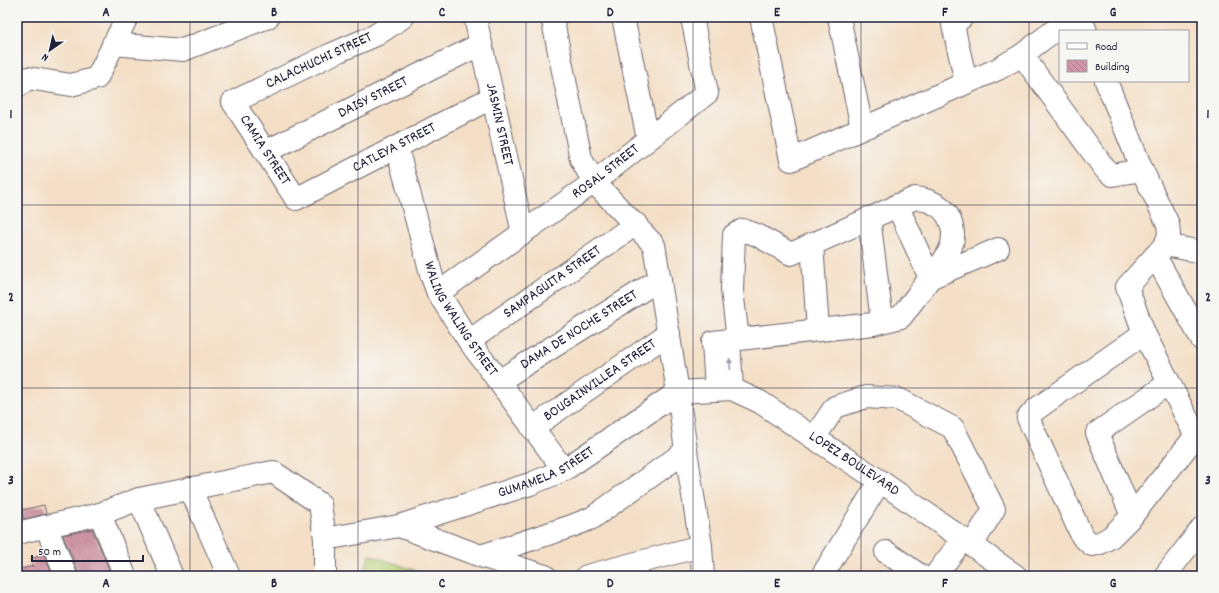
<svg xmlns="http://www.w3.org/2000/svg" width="1219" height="593" font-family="Dekko,sans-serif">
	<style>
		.green { fill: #b7d075; stroke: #6c7958 }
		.building { fill: url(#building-back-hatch) }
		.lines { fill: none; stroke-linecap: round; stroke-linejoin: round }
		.minor-casing { stroke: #6c646c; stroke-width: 24 }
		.minor { stroke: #fff; stroke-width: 22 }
		.oneway { fill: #9c9ca7 }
		.grid { fill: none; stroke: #22223b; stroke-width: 1; stroke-opacity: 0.55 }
		.labels { text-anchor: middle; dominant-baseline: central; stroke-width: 4; stroke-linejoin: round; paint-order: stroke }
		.street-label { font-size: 15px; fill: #22223b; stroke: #f6f6f2 }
		.neatline { fill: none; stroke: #22223b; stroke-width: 1.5 }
		.grid-label { font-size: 13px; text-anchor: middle; font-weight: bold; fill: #22223b }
	</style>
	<defs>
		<pattern id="building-back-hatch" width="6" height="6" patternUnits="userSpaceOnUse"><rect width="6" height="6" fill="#d196a7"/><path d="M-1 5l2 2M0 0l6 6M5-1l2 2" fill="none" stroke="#a97a89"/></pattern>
	</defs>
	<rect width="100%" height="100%" fill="#f6f6f2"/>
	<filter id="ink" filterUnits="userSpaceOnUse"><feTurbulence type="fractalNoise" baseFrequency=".025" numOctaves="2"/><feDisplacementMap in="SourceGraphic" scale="8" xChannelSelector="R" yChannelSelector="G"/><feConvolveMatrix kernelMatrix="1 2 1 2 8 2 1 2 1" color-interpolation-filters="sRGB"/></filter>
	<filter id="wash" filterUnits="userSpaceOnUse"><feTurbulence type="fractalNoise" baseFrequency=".012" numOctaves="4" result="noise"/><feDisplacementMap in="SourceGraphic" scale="16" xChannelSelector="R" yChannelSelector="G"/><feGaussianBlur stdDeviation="0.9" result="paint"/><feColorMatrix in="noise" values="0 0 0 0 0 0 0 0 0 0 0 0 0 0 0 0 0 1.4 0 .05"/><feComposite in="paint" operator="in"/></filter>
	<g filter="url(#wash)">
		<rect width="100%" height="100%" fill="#f4dfc6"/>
		<path class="green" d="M370,555L432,576H362Z"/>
		<g id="blocks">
			<path class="building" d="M44,505L46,514L24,519L22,510Z
				M92,529L112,576H78V571L63,535Z
				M44,554L53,576H17V570L33,566L31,559Z"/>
		</g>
	</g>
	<g filter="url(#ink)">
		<use href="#blocks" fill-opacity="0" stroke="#6c646c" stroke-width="1"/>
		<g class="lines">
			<g class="minor-casing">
				<g id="minor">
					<path id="s1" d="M403,17L376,35L332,54L233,102L296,199L493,97"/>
					<path id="s2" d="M475,17L523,233"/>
					<path d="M552,17L581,159L594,182L654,245L678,392L686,451L701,546L703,576"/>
					<path d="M623,17L648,139"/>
					<path d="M761,17L791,160L998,69L1022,55L1072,17"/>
					<path d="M839,17L862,128"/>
					<path d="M962,17L953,25L966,82"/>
					<path d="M1080,17L1086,31"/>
					<path d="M113,44L183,50L268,17"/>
					<path d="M1022,55L1105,169L1112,175L1142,170"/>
					<path d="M1106,81L1142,170L1168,224L1169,235L1165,245L1127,287L1144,333L1196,436"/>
					<path d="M17,87L28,78L71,85L97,78L127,17"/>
					<path id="s3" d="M397,148L432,277L438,293L469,341L564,470"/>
					<path id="s4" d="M265,152L481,44"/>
					<path d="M869,218L882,321"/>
					<path d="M812,244L818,330"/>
					<path d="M1165,245L1202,252"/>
					<path d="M1155,256L1202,340"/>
					<path id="s5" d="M438,293L594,182L707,93L692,17"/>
					<path d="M1144,333L1035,410L1028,418L1082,536L1092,545L1100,543L1111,537L1132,516L1202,428"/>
					<path d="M738,339L732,290L734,235L743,230L757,235L791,254L915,198C921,199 928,200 933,203C943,207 948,214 951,223C959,245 943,262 930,278L998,249"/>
					<path d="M729,340L732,389"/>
					<path id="s6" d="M469,341L636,224"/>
					<path id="s7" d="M499,381L660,279"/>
					<path d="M716,389L713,342L873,324L901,317L930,278L897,205"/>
					<path id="s8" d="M532,428L669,333"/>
					<path d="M814,438L835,407L866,397L898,399L953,428L994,509L972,545"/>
					<path d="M190,488L229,576"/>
					<path d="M139,499L172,576"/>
					<path d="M100,514L125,576"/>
					<path d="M1132,516L1097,433L1169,383"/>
					<path d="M46,526L66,576"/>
					<path d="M399,526L481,556L545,576"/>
					<path d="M17,533L100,514L139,499L273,472L320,504L325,539V576"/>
					<path id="s9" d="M325,539L399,526L530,484L564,470L678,392L732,389L760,402L814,438L880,481L1016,576"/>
					<path d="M886,552L921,576"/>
					<path d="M481,556L572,526L592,518L686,451"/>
					<path d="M587,576L701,546"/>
					<path d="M822,576L880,481"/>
					<path d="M935,576L963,539"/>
					<path d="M1165,576L1202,528"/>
				</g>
			</g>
			<use href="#minor" class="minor"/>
		</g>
		<defs><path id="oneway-solid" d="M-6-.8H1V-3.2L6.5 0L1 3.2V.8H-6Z"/></defs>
		<use class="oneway" href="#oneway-solid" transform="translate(730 364) rotate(-94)"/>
	</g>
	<path class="grid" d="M190,17V576M358,17V576M526,17V576M693,17V576M861,17V576M1029,17V576M17,205H1202M17,388H1202"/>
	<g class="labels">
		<g class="street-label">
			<text transform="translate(319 61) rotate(-25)">CALACHUCHI STREET</text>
			<text stroke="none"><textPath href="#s4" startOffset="121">DAISY STREET</textPath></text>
			<text stroke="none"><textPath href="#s2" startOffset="110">JASMIN STREET</textPath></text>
			<text stroke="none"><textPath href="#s1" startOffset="417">CATLEYA STREET</textPath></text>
			<text stroke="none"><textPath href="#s1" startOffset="248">CAMIA STREET</textPath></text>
			<text stroke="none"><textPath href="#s5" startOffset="207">ROSAL STREET</textPath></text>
			<text stroke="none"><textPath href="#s6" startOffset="102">SAMPAGUITA STREET</textPath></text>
			<text stroke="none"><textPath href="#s3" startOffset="184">WALING WALING STREET</textPath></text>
			<text stroke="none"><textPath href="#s7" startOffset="95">DAMA DE NOCHE STREET</textPath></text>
			<text stroke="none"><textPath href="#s8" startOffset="83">BOUGAINVILLEA STREET</textPath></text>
			<text stroke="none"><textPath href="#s9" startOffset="585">LOPEZ BOULEVARD</textPath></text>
			<text stroke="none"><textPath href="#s9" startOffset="232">GUMAMELA STREET</textPath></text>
		</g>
	</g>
	<rect width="1219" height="593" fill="none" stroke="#f6f6f2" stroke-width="44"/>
	<rect x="1059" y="30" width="130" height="52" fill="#f6f6f2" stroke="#a1a1a9"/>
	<rect x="1067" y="43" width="20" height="6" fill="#ffffff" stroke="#a1a1a9"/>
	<text x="1095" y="50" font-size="12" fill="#22223b">Road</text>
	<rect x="1067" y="60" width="20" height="12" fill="url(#building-back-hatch)" stroke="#a1a1a9"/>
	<text x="1095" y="70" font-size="12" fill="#22223b">Building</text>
	<g transform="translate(50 50) rotate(214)" stroke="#f6f6f2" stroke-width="3" paint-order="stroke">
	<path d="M0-3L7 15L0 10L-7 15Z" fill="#22223b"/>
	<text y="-6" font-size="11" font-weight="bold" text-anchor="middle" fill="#22223b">N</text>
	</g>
	<path d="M32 555v6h111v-6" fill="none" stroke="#22223b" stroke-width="2"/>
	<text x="38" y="555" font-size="12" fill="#22223b" stroke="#f6f6f2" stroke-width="3" paint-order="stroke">50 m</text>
	<rect x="22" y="22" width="1175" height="549" class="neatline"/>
	<g class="grid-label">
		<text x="106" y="16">A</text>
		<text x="274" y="16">B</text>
		<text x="442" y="16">C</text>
		<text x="610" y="16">D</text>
		<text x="777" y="16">E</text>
		<text x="945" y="16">F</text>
		<text x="1113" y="16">G</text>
		<text x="11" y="118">1</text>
		<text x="1208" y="118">1</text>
		<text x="11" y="301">2</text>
		<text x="1208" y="301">2</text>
		<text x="11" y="484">3</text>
		<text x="1208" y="484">3</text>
		<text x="106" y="587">A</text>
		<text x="274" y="587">B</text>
		<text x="442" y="587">C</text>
		<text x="610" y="587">D</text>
		<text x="777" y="587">E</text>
		<text x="945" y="587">F</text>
		<text x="1113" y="587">G</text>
	</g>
</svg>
